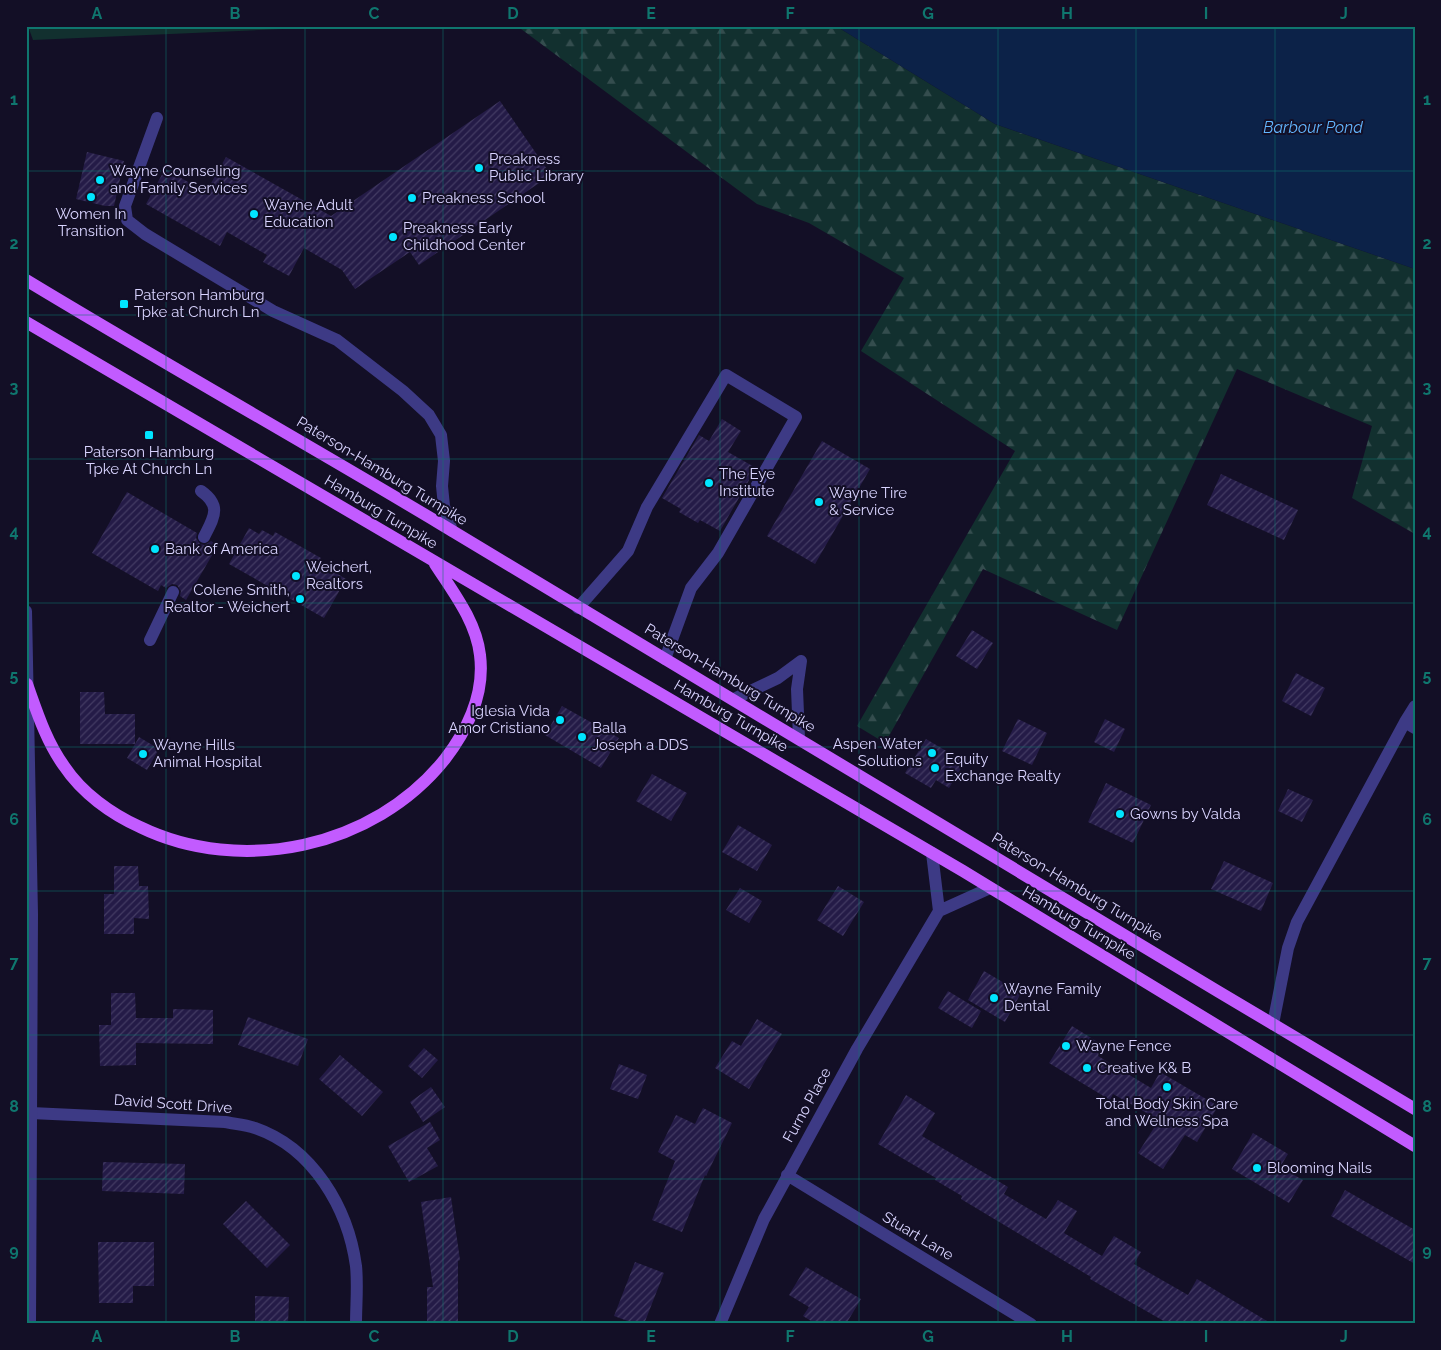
<svg xmlns="http://www.w3.org/2000/svg" width="1441" height="1350" font-family="Raleway,sans-serif">
	<style>
		.forest { fill: url(#forest-firs) }
		.park { fill: #12302f }
		.water { fill: #0c2248 }
		.building { fill: url(#building-hatch) }
		.lines { fill: none; stroke-linecap: round; stroke-linejoin: round }
		.service { stroke: #3d3a85; stroke-width: 12 }
		.minor { stroke: #3d3a85; stroke-width: 12 }
		.tertiary { stroke: #3d3a85; stroke-width: 12 }
		.primary { stroke: #c25bff; stroke-width: 12 }
		.grid { fill: none; stroke: #0f766e; stroke-width: 1; stroke-opacity: 0.55 }
		.poi-dot { fill: #00e5ff; stroke: #130f26; stroke-width: 2 }
		.labels { text-anchor: middle; dominant-baseline: central; stroke-width: 4; stroke-linejoin: round; paint-order: stroke }
		.poi-label { font-size: 15px; fill: #d9d4ff; stroke: #130f26; text-anchor: start }
		.street-label { font-size: 15px; fill: #d9d4ff; stroke: #130f26 }
		.water-label { font-size: 16px; font-style: italic; fill: #62b6ff; stroke: #130f26 }
		.neatline { fill: none; stroke: #0f766e; stroke-width: 2 }
		.grid-label { font-size: 16px; text-anchor: middle; font-weight: bold; fill: #0f766e }
	</style>
	<defs>
		<pattern id="forest-firs" width="22" height="20" patternUnits="userSpaceOnUse" patternTransform="scale(1.25)"><rect width="22" height="20" fill="#12302f"/><path d="M5 1l3.5 6h-7zM16 11l3.5 6h-7z" fill="#344d4e"/></pattern>
		<pattern id="building-hatch" width="6" height="6" patternUnits="userSpaceOnUse" patternTransform="scale(1.25)"><rect width="6" height="6" fill="#241b47"/><path d="M-1 1l2-2M0 6l6-6M5 7l2-2" fill="none" stroke="#433b63"/></pattern>
	</defs>
	<rect width="100%" height="100%" fill="#130f26"/>
	<path class="forest" d="M517,26H836L995,124L1415,269V534L1352,498L1372,426L1237,369L1117,630L983,569L885,743L857,726L1015,451L861,351L904,278L809,223L757,204Z"/>
	<path class="park" d="M28,26H351L33,40Z"/>
	<path class="water" d="M836,26H1415V269L995,124Z"/>
	<path class="building" d="M500,101L551,175L419,265L410,252L355,289L342,270L304,248L289,276L263,262L267,255L227,232L220,246L146,204L165,169L206,192L226,157L331,216Z
		M87,152L124,161L114,206H105L76,199Z
		M722,419L741,431L728,452L756,468L720,531L700,520L698,523L679,512L681,509L662,498L699,435L709,441Z
		M822,441L870,469L815,564L767,536Z
		M1221,474L1298,510L1284,540L1207,505Z
		M127,492L197,533L196,538L200,544L205,545L211,541L218,545L186,600L180,596L181,591L177,585L172,584L166,588L161,585L158,591L92,553Z
		M249,528L259,534L262,530L273,536L275,532L321,558L318,562L346,579L324,618L229,564Z
		M972,630L993,643L977,669L956,656Z
		M1296,673L1325,688L1311,716L1282,701Z
		M80,692H104L105,714H135V744H80Z
		M562,706L619,738L601,768L545,735Z
		M1018,719L1047,733L1032,765L1002,751Z
		M1105,719L1125,729L1114,752L1094,742Z
		M139,737L159,749L147,770L127,758Z
		M926,739L965,762L949,788L936,780L931,788L905,773Z
		M652,774L687,793L671,821L636,801Z
		M1106,783L1151,805L1133,843L1088,822Z
		M1288,789L1313,800L1302,822L1278,811Z
		M738,825L772,845L757,871L722,852Z
		M1224,861L1273,883L1261,911L1211,889Z
		M114,866H138L139,886H148L149,919L134,918V934H104V894H114Z
		M838,886L864,902L843,936L817,920Z
		M740,888L762,901L749,923L726,910Z
		M984,971L1021,993L1005,1022L968,1000Z
		M948,991L981,1011L972,1028L938,1008Z
		M111,993H135L136,1018H173V1009L213,1010V1044L136,1043V1065L100,1066L99,1025H111Z
		M248,1017L308,1039L298,1066L238,1045Z
		M757,1019L782,1034L749,1089L715,1068L732,1041L741,1046Z
		M1072,1026L1104,1046L1098,1056L1151,1088L1160,1072L1218,1106L1197,1142L1185,1135L1163,1169L1138,1153L1159,1120L1113,1094L1110,1100L1049,1063Z
		M424,1048L438,1060L422,1078L408,1066Z
		M340,1055L383,1092L362,1116L319,1079Z
		M619,1064L647,1075L638,1099L610,1089Z
		M431,1087L445,1107L423,1122L410,1102Z
		M906,1095L935,1113L922,1136L1008,1187L1004,1194L1046,1219L1058,1200L1077,1211L1064,1233L1102,1256L1114,1236L1141,1252L1134,1264L1188,1295L1197,1279L1272,1324H1169L1090,1279L1091,1277L961,1199L962,1196L935,1180L936,1178L878,1144Z
		M703,1108L732,1123L706,1176L705,1175L682,1232L652,1220L675,1161L658,1152L676,1115L695,1124Z
		M430,1122L440,1140L427,1148L438,1166L409,1182L388,1146Z
		M1253,1133L1288,1154L1280,1167L1303,1180L1289,1203L1232,1169Z
		M103,1162L185,1164L184,1194L102,1191Z
		M1345,1190L1415,1230V1264L1331,1216Z
		M451,1197L460,1260L458,1261V1324H427V1287H433L421,1202Z
		M246,1201L290,1245L267,1268L223,1224Z
		M98,1242H154V1286H133V1303H99Z
		M635,1262L664,1273L644,1324H636L614,1316Z
		M806,1267L861,1299L846,1324H816L803,1316L809,1307L789,1295Z
		M255,1296L289,1297L288,1324H255Z"/>
	<g class="lines">
		<path class="service" d="M157,118L125,206L127,220L145,234L273,311L337,340L403,391L429,415L441,435L444,461L442,486L444,506L452,531
			M201,491C222,506 214,517 204,537
			M578,608L628,551L647,507L726,375L796,417L718,553L691,588L665,659
			M150,640L173,592
			M734,699L778,678L801,661L797,689L799,738
			M1415,706L1405,722L1415,728
			M1273,1024L1288,948L1297,922L1405,722"/>
		<path class="minor" d="M932,853L939,911
			M31,1113L225,1122C235,1124 246,1125 255,1128C313,1148 348,1208 356,1266C358,1285 356,1305 356,1324
			M787,1175L1031,1324
			M720,1324L764,1219L857,1049L939,911L990,888"/>
		<path class="tertiary" d="M26,611L32,914L30,1324"/>
		<path class="primary" d="M26,280C163,363 302,441 439,523C765,718 1089,915 1415,1109
			M26,322L963,871L1415,1146
			M27,684C37,712 46,741 64,766C82,793 111,814 140,827C241,876 374,848 445,759C468,729 485,694 480,655C476,621 453,592 435,564"/>
	</g>
	<path class="grid" d="M166,26V1324M305,26V1324M443,26V1324M582,26V1324M720,26V1324M859,26V1324M998,26V1324M1136,26V1324M1275,26V1324M26,171H1415M26,315H1415M26,459H1415M26,603H1415M26,747H1415M26,891H1415M26,1035H1415M26,1179H1415"/>
	<g class="poi-dot">
		<circle cx="479" cy="168" r="5"/>
		<circle cx="100" cy="180" r="5"/>
		<circle cx="91" cy="197" r="5"/>
		<circle cx="412" cy="198" r="5"/>
		<circle cx="254" cy="214" r="5"/>
		<circle cx="393" cy="237" r="5"/>
		<rect x="119" y="299" width="10" height="10" rx="2.5"/>
		<rect x="144" y="430" width="10" height="10" rx="2.5"/>
		<circle cx="709" cy="483" r="5"/>
		<circle cx="819" cy="502" r="5"/>
		<circle cx="155" cy="549" r="5"/>
		<circle cx="296" cy="576" r="5"/>
		<circle cx="300" cy="599" r="5"/>
		<circle cx="560" cy="720" r="5"/>
		<circle cx="582" cy="737" r="5"/>
		<circle cx="932" cy="753" r="5"/>
		<circle cx="143" cy="754" r="5"/>
		<circle cx="935" cy="768" r="5"/>
		<circle cx="1120" cy="814" r="5"/>
		<circle cx="994" cy="998" r="5"/>
		<circle cx="1066" cy="1046" r="5"/>
		<circle cx="1087" cy="1068" r="5"/>
		<circle cx="1167" cy="1087" r="5"/>
		<circle cx="1257" cy="1168" r="5"/>
	</g>
	<g class="labels">
		<g class="poi-label">
			<text x="489" y="159">Preakness<tspan x="489" dy="17">Public Library</tspan></text>
			<text x="110" y="171">Wayne Counseling<tspan x="110" dy="17">and Family Services</tspan></text>
			<text x="422" y="198">Preakness School</text>
			<text x="264" y="205">Wayne Adult<tspan x="264" dy="17">Education</tspan></text>
			<text x="91" y="214" text-anchor="middle">Women In<tspan x="91" dy="17">Transition</tspan></text>
			<text x="403" y="228">Preakness Early<tspan x="403" dy="17">Childhood Center</tspan></text>
			<text x="134" y="295">Paterson Hamburg<tspan x="134" dy="17">Tpke at Church Ln</tspan></text>
			<text x="149" y="452" text-anchor="middle">Paterson Hamburg<tspan x="149" dy="17">Tpke At Church Ln</tspan></text>
			<text x="719" y="474">The Eye<tspan x="719" dy="17">Institute</tspan></text>
			<text x="829" y="493">Wayne Tire<tspan x="829" dy="17">&amp; Service</tspan></text>
			<text x="165" y="549">Bank of America</text>
			<text x="306" y="567">Weichert,<tspan x="306" dy="17">Realtors</tspan></text>
			<text x="290" y="590" text-anchor="end">Colene Smith,<tspan x="290" dy="17">Realtor - Weichert</tspan></text>
			<text x="550" y="711" text-anchor="end">Iglesia Vida<tspan x="550" dy="17">Amor Cristiano</tspan></text>
			<text x="592" y="728">Balla<tspan x="592" dy="17">Joseph a DDS</tspan></text>
			<text x="922" y="744" text-anchor="end">Aspen Water<tspan x="922" dy="17">Solutions</tspan></text>
			<text x="153" y="745">Wayne Hills<tspan x="153" dy="17">Animal Hospital</tspan></text>
			<text x="945" y="759">Equity<tspan x="945" dy="17">Exchange Realty</tspan></text>
			<text x="1130" y="814">Gowns by Valda</text>
			<text x="1004" y="989">Wayne Family<tspan x="1004" dy="17">Dental</tspan></text>
			<text x="1076" y="1046">Wayne Fence</text>
			<text x="1097" y="1068">Creative K&amp; B</text>
			<text x="1167" y="1104" text-anchor="middle">Total Body Skin Care<tspan x="1167" dy="17">and Wellness Spa</tspan></text>
			<text x="1267" y="1168">Blooming Nails</text>
		</g>
		<g class="street-label">
			<text transform="translate(382 471) rotate(31)">Paterson-Hamburg Turnpike</text>
			<text transform="translate(381 512) rotate(31)">Hamburg Turnpike</text>
			<text transform="translate(730 678) rotate(31)">Paterson-Hamburg Turnpike</text>
			<text transform="translate(731 716) rotate(30)">Hamburg Turnpike</text>
			<text transform="translate(1077 887) rotate(31)">Paterson-Hamburg Turnpike</text>
			<text transform="translate(1079 923) rotate(31)">Hamburg Turnpike</text>
			<text transform="translate(173 1104) rotate(4)">David Scott Drive</text>
			<text transform="translate(807 1105) rotate(-61)">Furno Place</text>
			<text transform="translate(918 1236) rotate(31)">Stuart Lane</text>
		</g>
		<g class="water-label">
			<text x="1313" y="127">Barbour Pond</text>
		</g>
	</g>
	<rect width="1441" height="1350" fill="none" stroke="#130f26" stroke-width="55"/>
	<rect x="28" y="28" width="1386" height="1294" class="neatline"/>
	<g class="grid-label">
		<text x="97" y="19">A</text>
		<text x="235" y="19">B</text>
		<text x="374" y="19">C</text>
		<text x="513" y="19">D</text>
		<text x="651" y="19">E</text>
		<text x="790" y="19">F</text>
		<text x="928" y="19">G</text>
		<text x="1067" y="19">H</text>
		<text x="1206" y="19">I</text>
		<text x="1344" y="19">J</text>
		<text x="14" y="105">1</text>
		<text x="1427" y="105">1</text>
		<text x="14" y="249">2</text>
		<text x="1427" y="249">2</text>
		<text x="14" y="393">3</text>
		<text x="1427" y="393">3</text>
		<text x="14" y="537">4</text>
		<text x="1427" y="537">4</text>
		<text x="14" y="681">5</text>
		<text x="1427" y="681">5</text>
		<text x="14" y="825">6</text>
		<text x="1427" y="825">6</text>
		<text x="14" y="968">7</text>
		<text x="1427" y="968">7</text>
		<text x="14" y="1112">8</text>
		<text x="1427" y="1112">8</text>
		<text x="14" y="1256">9</text>
		<text x="1427" y="1256">9</text>
		<text x="97" y="1342">A</text>
		<text x="235" y="1342">B</text>
		<text x="374" y="1342">C</text>
		<text x="513" y="1342">D</text>
		<text x="651" y="1342">E</text>
		<text x="790" y="1342">F</text>
		<text x="928" y="1342">G</text>
		<text x="1067" y="1342">H</text>
		<text x="1206" y="1342">I</text>
		<text x="1344" y="1342">J</text>
	</g>
</svg>
